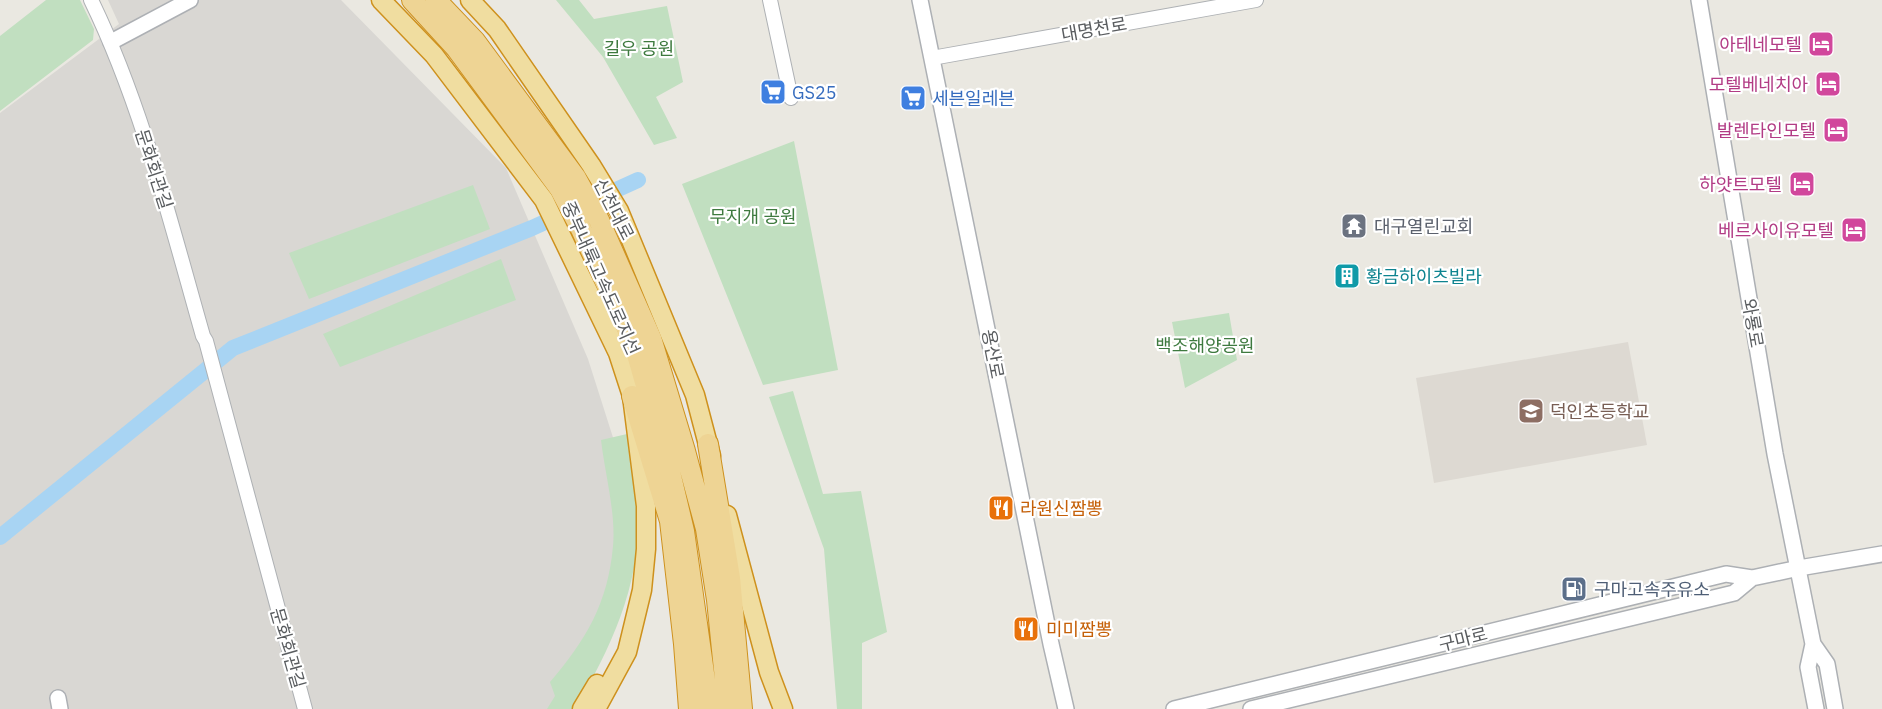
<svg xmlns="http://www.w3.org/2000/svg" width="1882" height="709" font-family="'IBM Plex Sans','Noto Sans KR',sans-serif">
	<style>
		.industrial { fill: #d9d7d3 }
		.education { fill: #ddd9d2 }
		.green { fill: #c1dfc0 }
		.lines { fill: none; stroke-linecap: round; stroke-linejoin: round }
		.river { stroke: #a8d4f3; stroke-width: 16 }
		.tertiary-casing { stroke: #aeb1b4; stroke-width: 16 }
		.secondary-casing { stroke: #adb0b4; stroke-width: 18 }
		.trunk-casing { stroke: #ce911d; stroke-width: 21 }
		.motorway-casing { stroke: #ce911d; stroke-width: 22 }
		.tertiary { stroke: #fff; stroke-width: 14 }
		.secondary { stroke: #fff; stroke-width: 15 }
		.trunk { stroke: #f0dda0; stroke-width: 18 }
		.motorway { stroke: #eed494; stroke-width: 20 }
		.labels { text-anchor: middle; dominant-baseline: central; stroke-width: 4.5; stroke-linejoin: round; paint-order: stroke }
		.street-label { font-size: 18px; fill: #595c5f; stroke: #fff }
		.hotel-label { font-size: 18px; fill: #b23c85; stroke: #fff; text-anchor: end }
		.park-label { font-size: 18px; fill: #3e7a3f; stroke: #fff }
		.shop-label { font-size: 18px; fill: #366cbe; stroke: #fff; text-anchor: start }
		.worship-label { font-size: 18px; fill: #5b616d; stroke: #fff; text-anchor: start }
		.culture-label { font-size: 18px; fill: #0d838f; stroke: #fff; text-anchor: start }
		.education-label { font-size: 18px; fill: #785e54; stroke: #fff; text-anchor: start }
		.food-label { font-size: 18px; fill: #c56008; stroke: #fff; text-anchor: start }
		.service-label { font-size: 18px; fill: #4e5e75; stroke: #fff; text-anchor: start }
	</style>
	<rect width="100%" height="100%" fill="#eae8e1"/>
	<path class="industrial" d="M108,0H341L506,168L588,359L624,472L618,611L563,709H0V113L119,24Z"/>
	<path class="education" d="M1628,342L1647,445L1434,483L1416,378Z"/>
	<path class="green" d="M46,0H80L94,29L93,40L0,111V36Z
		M556,0H579L594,19L667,6L683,82L656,97L677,138L654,145L603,57Z
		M794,141L838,370L763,385L682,184Z
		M473,185L490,229L309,299L289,253Z
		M501,259L516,300L340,367L323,334Z
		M1229,313L1237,360L1185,388L1172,322Z
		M793,391L823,494L861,491L887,632L862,643V709H837L824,549L769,397Z
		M627,434C631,460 639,488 639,515C639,588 611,648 575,709H547L555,696L550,682C586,640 608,603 613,546C616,513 605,474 601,440Z"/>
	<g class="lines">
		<path class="river" d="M0,537L233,348L532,228L638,180"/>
		<g class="tertiary-casing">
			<path id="tertiary" d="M91,0C142,105 171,224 203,336L206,341L305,709
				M770,0L791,98
				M932,58L1256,0"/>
		</g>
		<g class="secondary-casing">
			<path id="secondary" d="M920,0L1051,644L1066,709
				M1699,0L1775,454L1813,644L1808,667L1816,709
				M111,42L190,0
				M1813,644L1827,664L1835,709
				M58,698L60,709
				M1174,709L1726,574L1752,578L1799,568L1882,554
				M1251,709L1734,593L1752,578"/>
		</g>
		<g class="trunk-casing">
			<path id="trunk" d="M381,0L434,55L544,200L618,353L632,396L646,506V549L642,590L627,652L596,709
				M470,0L497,29L591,165L619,211L695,395L711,456
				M727,515L769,672L783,709
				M582,709L597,684"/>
		</g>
		<g class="motorway-casing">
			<path id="motorway" d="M412,0L456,48L560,189L581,229L634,344L666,455L684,531L709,709
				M436,0L475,41L576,178L599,220L651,338L685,451L706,529L717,600L728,709
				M632,396L670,521L684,644L689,709
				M708,444L730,578L742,709"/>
		</g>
		<use href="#tertiary" class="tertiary"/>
		<use href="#secondary" class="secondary"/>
		<use href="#trunk" class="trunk"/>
		<use href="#motorway" class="motorway"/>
	</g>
	<defs>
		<g id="hotel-square" transform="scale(1.35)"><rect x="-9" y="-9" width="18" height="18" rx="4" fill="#d1479c" stroke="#fff"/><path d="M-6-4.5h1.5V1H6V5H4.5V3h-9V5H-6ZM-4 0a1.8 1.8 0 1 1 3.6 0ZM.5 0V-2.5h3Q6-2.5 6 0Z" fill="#fff"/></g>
		<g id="supermarket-square" transform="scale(1.35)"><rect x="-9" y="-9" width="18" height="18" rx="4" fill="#3f7fe0" stroke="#fff"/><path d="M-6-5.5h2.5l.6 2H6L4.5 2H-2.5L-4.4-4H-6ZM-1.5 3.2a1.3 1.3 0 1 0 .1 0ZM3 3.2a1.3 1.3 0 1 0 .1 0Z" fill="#fff"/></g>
		<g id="temple-square" transform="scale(1.35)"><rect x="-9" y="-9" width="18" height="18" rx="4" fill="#6b7280" stroke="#fff"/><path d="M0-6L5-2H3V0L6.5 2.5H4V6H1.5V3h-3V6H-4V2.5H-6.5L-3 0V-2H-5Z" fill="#fff"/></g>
		<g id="building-square" transform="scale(1.35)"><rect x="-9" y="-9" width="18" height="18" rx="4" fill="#0f9aa8" stroke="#fff"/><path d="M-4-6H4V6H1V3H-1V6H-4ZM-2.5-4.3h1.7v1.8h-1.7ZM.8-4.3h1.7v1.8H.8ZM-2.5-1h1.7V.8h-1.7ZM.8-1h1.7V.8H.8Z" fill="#fff"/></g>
		<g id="school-square" transform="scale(1.35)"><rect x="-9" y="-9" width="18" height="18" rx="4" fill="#8d6e63" stroke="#fff"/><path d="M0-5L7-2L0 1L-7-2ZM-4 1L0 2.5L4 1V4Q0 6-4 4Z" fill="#fff"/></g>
		<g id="restaurant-square" transform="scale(1.35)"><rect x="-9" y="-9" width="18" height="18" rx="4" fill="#e8710a" stroke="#fff"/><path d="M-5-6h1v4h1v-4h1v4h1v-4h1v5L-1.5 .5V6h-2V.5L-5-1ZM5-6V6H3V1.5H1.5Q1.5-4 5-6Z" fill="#fff"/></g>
		<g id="fuel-square" transform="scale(1.35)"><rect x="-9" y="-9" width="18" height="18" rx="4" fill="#5c6f8a" stroke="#fff"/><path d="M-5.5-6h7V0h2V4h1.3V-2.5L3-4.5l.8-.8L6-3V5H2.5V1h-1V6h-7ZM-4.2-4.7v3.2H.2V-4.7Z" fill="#fff"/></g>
	</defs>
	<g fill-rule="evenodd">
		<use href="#hotel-square" x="1821" y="44"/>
		<use href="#hotel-square" x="1828" y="84"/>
		<use href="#supermarket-square" x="773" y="92"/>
		<use href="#supermarket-square" x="913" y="98"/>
		<use href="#hotel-square" x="1836" y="130"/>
		<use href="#hotel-square" x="1802" y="184"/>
		<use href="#temple-square" x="1354" y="226"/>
		<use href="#hotel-square" x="1854" y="230"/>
		<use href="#building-square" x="1347" y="276"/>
		<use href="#school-square" x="1531" y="411"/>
		<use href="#restaurant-square" x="1001" y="508"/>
		<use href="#fuel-square" x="1574" y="589"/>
		<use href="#restaurant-square" x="1026" y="629"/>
	</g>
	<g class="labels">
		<g class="street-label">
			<text transform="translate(1094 29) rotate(-10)">대명천로</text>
			<text transform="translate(154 169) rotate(72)">문화회관길</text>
			<text transform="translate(614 209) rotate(63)">신천대로</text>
			<text transform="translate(601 278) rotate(66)">중부내륙고속도로지선</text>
			<text transform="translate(1753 323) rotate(80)">와룡로</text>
			<text transform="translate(993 354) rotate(79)">용산로</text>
			<text transform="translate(1463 639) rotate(-14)">구마로</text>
			<text transform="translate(288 648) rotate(74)">문화회관길</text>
		</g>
		<g class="hotel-label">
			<text x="1802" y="44">아테네모텔</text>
			<text x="1808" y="84">모텔베네치아</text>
			<text x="1816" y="130">발렌타인모텔</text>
			<text x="1782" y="184">하얏트모텔</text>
			<text x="1834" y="230">베르사이유모텔</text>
		</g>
		<g class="park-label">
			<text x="639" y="48">길우 공원</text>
			<text x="753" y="216">무지개 공원</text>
			<text x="1205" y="345">백조해양공원</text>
		</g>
		<g class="shop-label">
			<text x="792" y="92">GS25</text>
			<text x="932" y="98">세븐일레븐</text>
		</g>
		<g class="worship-label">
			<text x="1374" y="226">대구열린교회</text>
		</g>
		<g class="culture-label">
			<text x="1366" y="276">황금하이츠빌라</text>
		</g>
		<g class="education-label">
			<text x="1550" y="411">덕인초등학교</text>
		</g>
		<g class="food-label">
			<text x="1020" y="508">라원신짬뽕</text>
			<text x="1046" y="629">미미짬뽕</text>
		</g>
		<g class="service-label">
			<text x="1594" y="589">구마고속주유소</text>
		</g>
	</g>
</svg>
